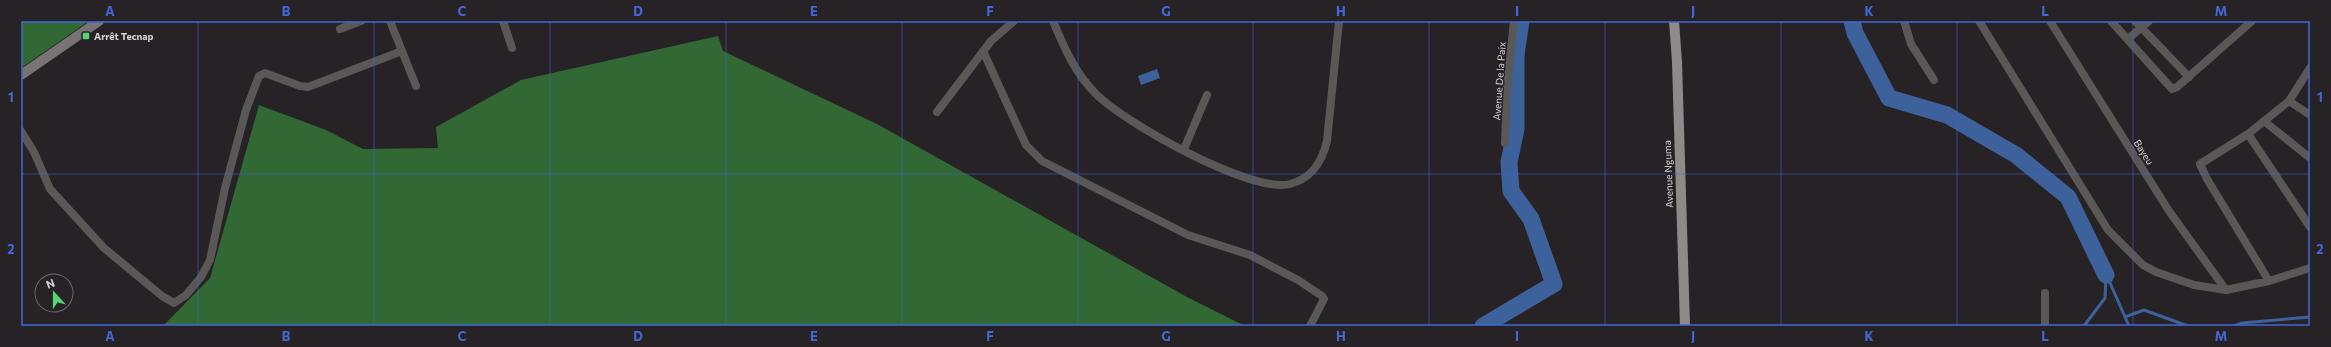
<svg xmlns="http://www.w3.org/2000/svg" width="2331" height="347" font-family="Commissioner,sans-serif">
	<style>
		.forest { fill: #316833 }
		.water { fill: #3d619a }
		.lines { fill: none; stroke-linecap: round; stroke-linejoin: round }
		.stream { stroke: #3d619a; stroke-width: 3 }
		.river { stroke: #3d619a; stroke-width: 17 }
		.street { stroke: #5a5757; stroke-width: 8 }
		.secondary { stroke: #787374; stroke-width: 10 }
		.primary { stroke: #8f898a; stroke-width: 10 }
		.grid { fill: none; stroke: #4168d7; stroke-width: 1; stroke-opacity: 0.55 }
		.poi-dot { fill: #53d672; stroke: #272226; stroke-width: 1.5 }
		.labels { text-anchor: middle; dominant-baseline: central; stroke-width: 3; stroke-linejoin: round; paint-order: stroke }
		.poi-label { font-size: 10px; font-weight: bold; fill: #d3d1d3; stroke: #272226; text-anchor: start }
		.street-label { font-size: 10px; fill: #d3d1d3; stroke: #272226 }
		.neatline { fill: none; stroke: #4168d7; stroke-width: 1.5 }
		.grid-label { font-size: 13px; text-anchor: middle; font-weight: bold; fill: #4168d7 }
	</style>
	<rect width="100%" height="100%" fill="#272226"/>
	<path class="forest" d="M21,21H89L21,68Z
		M718,36L723,51L877,124L1187,297L1245,326H163L210,278L259,105L326,130L363,149L438,148L436,127L521,80Z"/>
	<path class="water" d="M1157,69L1160,78L1141,85L1138,76Z"/>
	<g class="lines">
		<path class="stream" d="M2107,276L2129,326
			M2125,317L2144,310L2188,326
			M2084,326L2105,298L2106,275
			M2234,326L2242,323L2310,317"/>
		<path class="river" d="M1852,21L1855,33L1889,98L1947,115L2016,155L2068,197L2106,275
			M1483,326L1554,284L1531,219L1511,191L1509,162L1516,129V55L1521,21"/>
		<path class="street" d="M390,21L416,86
			M503,21L512,48
			M1053,21C1064,47 1075,73 1095,93C1123,122 1251,194 1290,184C1312,178 1322,162 1327,141L1339,21
			M1904,21L1911,44L1934,80
			M1979,21L2108,230L2143,265L2156,272L2194,285L2226,290L2269,281L2310,268
			M2050,21L2169,211L2226,290
			M2111,21L2172,89L2177,87L2252,21
			M2135,21L2189,77
			M340,29L361,21
			M2128,39L2149,21
			M983,51L1026,145L1042,161L1188,235L1250,255L1298,280L1322,296L1324,299L1310,326
			M2289,101L2310,115
			M937,112L991,41L1014,21
			M2264,121L2310,158
			M21,131L34,152L50,189L104,248L162,296L174,303L186,295L201,277L210,260L225,188L246,110L259,76L265,73L300,86L308,87L402,51
			M2248,134L2310,227
			M1505,143L1507,87L1514,21
			M1184,149L1207,95
			M2269,281L2207,179L2200,164L2248,134L2289,101L2310,68
			M2045,326V293"/>
		<path class="secondary" d="M21,75L99,21"/>
		<path class="primary" d="M1674,21L1677,62L1685,326"/>
	</g>
	<path class="grid" d="M198,21V326M374,21V326M550,21V326M726,21V326M902,21V326M1078,21V326M1253,21V326M1429,21V326M1605,21V326M1781,21V326M1957,21V326M2133,21V326M21,174H2310"/>
	<rect class="poi-dot" x="82" y="32" width="8" height="8" rx="2"/>
	<g class="labels">
		<g class="poi-label">
			<text x="94" y="36">Arrêt Tecnap</text>
		</g>
		<g class="street-label">
			<text transform="translate(1499 81) rotate(-86)">Avenue De la Paix</text>
			<text transform="translate(2144 152) rotate(58)">Bayeu</text>
			<text transform="translate(1668 174) rotate(-92)">Avenue Nguma</text>
		</g>
	</g>
	<rect width="2331" height="347" fill="none" stroke="#272226" stroke-width="44"/>
	<g transform="translate(54 293) rotate(339)"><circle r="19" fill="#272226" stroke="#6c686b"/>
	<path d="M0-3L7 15L0 10L-7 15Z" fill="#53d672"/>
	<text y="-6" font-size="11" font-weight="bold" text-anchor="middle" fill="#d3d1d3">N</text>
	</g>
	<rect x="22" y="22" width="2287" height="303" class="neatline"/>
	<g class="grid-label">
		<text x="110" y="16">A</text>
		<text x="286" y="16">B</text>
		<text x="462" y="16">C</text>
		<text x="638" y="16">D</text>
		<text x="814" y="16">E</text>
		<text x="990" y="16">F</text>
		<text x="1166" y="16">G</text>
		<text x="1341" y="16">H</text>
		<text x="1517" y="16">I</text>
		<text x="1693" y="16">J</text>
		<text x="1869" y="16">K</text>
		<text x="2045" y="16">L</text>
		<text x="2221" y="16">M</text>
		<text x="11" y="102">1</text>
		<text x="2320" y="102">1</text>
		<text x="11" y="254">2</text>
		<text x="2320" y="254">2</text>
		<text x="110" y="341">A</text>
		<text x="286" y="341">B</text>
		<text x="462" y="341">C</text>
		<text x="638" y="341">D</text>
		<text x="814" y="341">E</text>
		<text x="990" y="341">F</text>
		<text x="1166" y="341">G</text>
		<text x="1341" y="341">H</text>
		<text x="1517" y="341">I</text>
		<text x="1693" y="341">J</text>
		<text x="1869" y="341">K</text>
		<text x="2045" y="341">L</text>
		<text x="2221" y="341">M</text>
	</g>
</svg>
